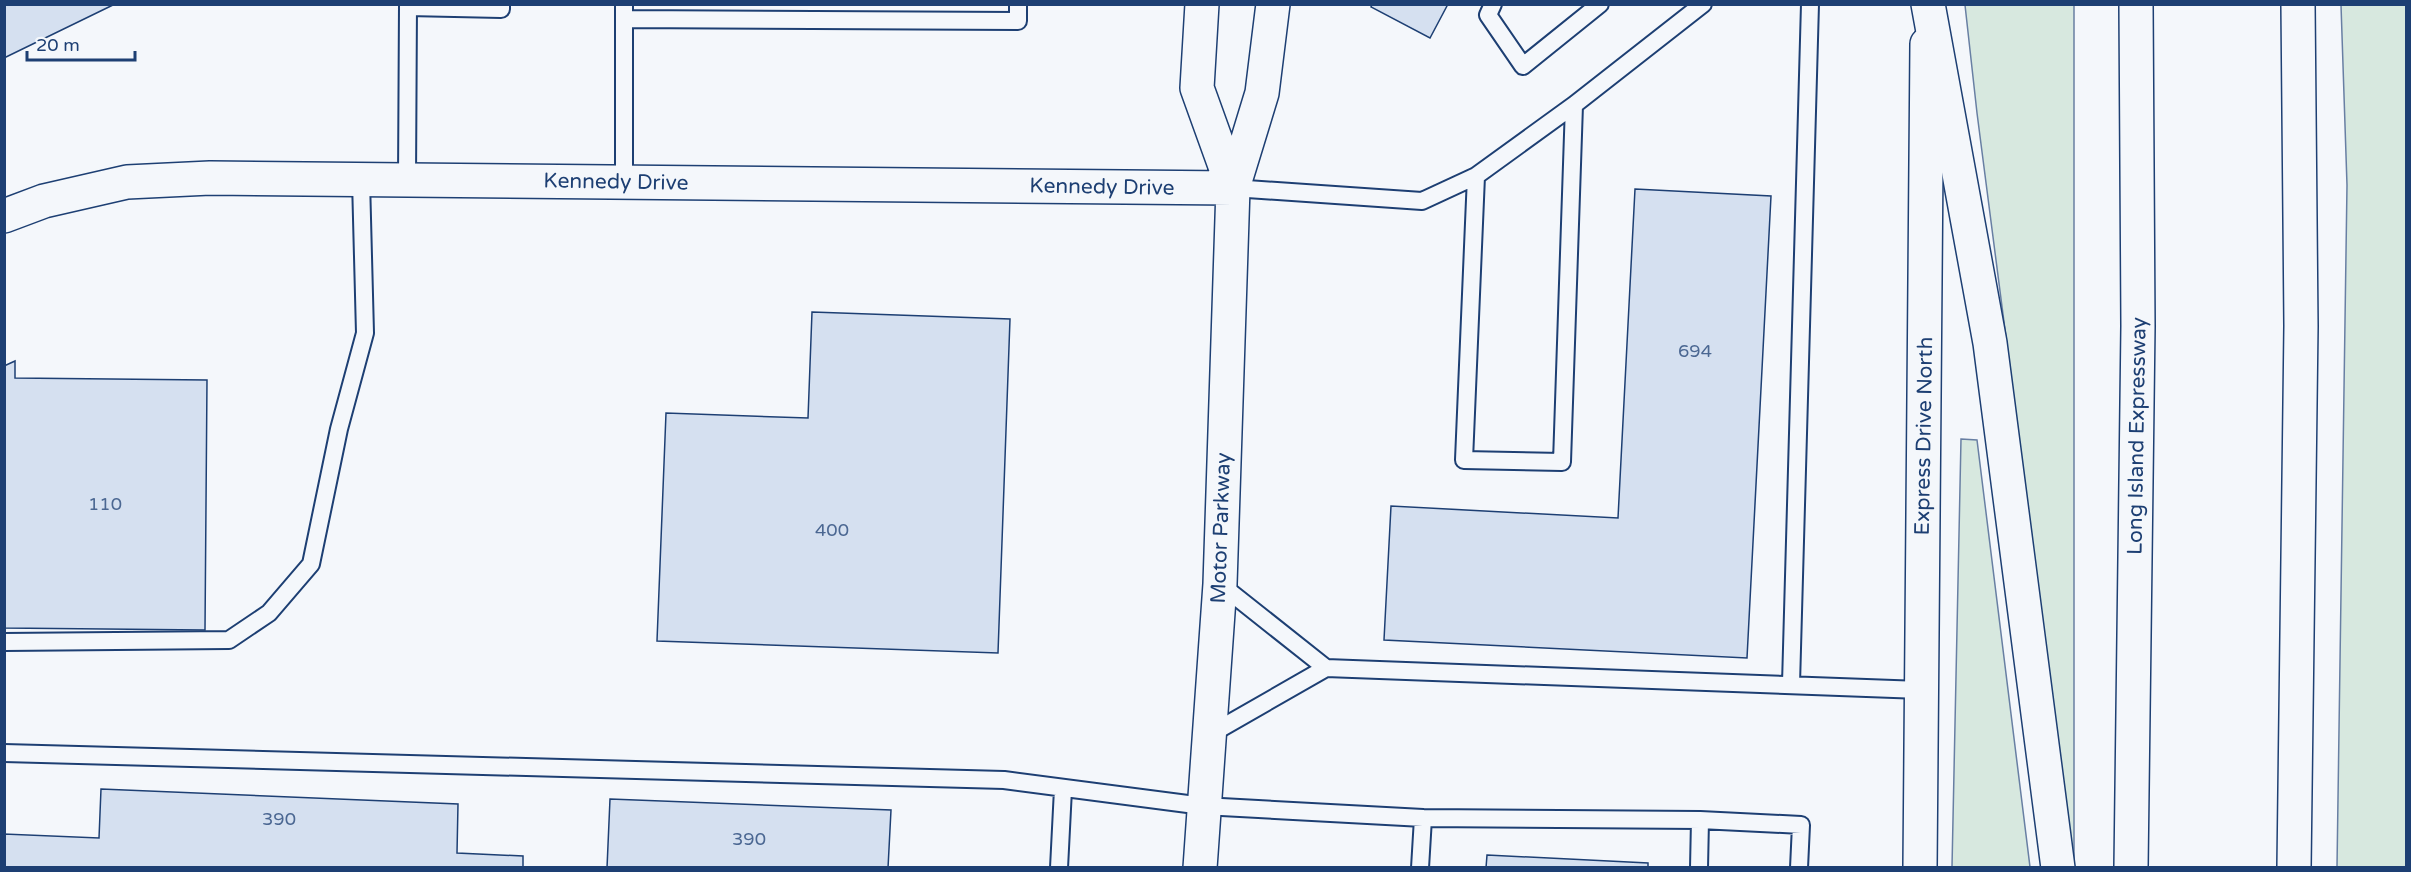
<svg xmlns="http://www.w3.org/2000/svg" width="2411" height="872" font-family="'Varela Round',sans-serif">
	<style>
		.green { fill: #d7e8df; stroke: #687fa3; stroke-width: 1.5 }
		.building { fill: #d5e0f0; stroke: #1d3f73; stroke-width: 1.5 }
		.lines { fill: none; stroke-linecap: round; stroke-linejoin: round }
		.lane-casing { stroke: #1d3f73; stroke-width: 20 }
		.secondary-casing { stroke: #1d3f73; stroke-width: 36 }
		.highway-casing { stroke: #1d3f73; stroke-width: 36 }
		.lane { stroke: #f4f7fb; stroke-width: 16 }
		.secondary { stroke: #f4f7fb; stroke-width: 33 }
		.highway { stroke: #f4f7fb; stroke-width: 33 }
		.labels { text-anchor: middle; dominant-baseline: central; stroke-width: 4.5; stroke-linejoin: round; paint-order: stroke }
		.number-label { font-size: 18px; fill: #4b6792 }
		.street-label { font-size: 21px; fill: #1d3f73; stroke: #f4f7fb }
	</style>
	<rect width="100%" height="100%" fill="#f4f7fb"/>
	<path class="green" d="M1965,5H2074V864L1977,113Z
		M2341,5H2406V867H2337L2347,185Z
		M1961,439L1977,440L2030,867H1952Z"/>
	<path class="building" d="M4,4H115L4,58Z
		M1372,4H1448L1430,38L1371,7Z
		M1635,189L1771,196L1747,658L1384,640L1391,506L1618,518Z
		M812,312L1010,319L998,653L657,641L666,413L808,418Z
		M15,361V378L207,380L205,630L4,628V366Z
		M101,789L458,804L457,853L523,856V868H4V834L99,838Z
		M610,799L891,810L888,868H607Z
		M1487,855L1648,863V868H1486Z"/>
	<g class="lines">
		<g class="lane-casing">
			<path id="lane" d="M1493,4L1488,15L1523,66L1600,4
				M408,7L501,9V4
				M624,19L1018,21V4
				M1476,176L1464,460L1562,462L1574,105
				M407,180L408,4
				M624,182V4
				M1233,188L1422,201L1476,176L1574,105L1703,4
				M1220,584L1326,668
				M4,642L229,640L269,613L311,564L339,429L365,333L361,180
				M1791,684L1810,4
				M1209,735L1326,668L1921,690
				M4,753L1004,780L1203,806L1423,818
				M1059,868L1063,789
				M1420,868L1423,818L1700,820L1801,825L1799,868
				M1699,868L1700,820"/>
		</g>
		<g class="secondary-casing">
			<path id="secondary" d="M1202,4L1197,88L1233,188
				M4,216L44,201L127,182L210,178L1233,188
				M1200,868L1220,584L1233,188L1262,93L1273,4
				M1920,868L1927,44"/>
		</g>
		<g class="highway-casing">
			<path id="highway" d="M1928,4L1990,343L2058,868
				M2131,868L2138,326L2136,4
				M2294,868L2301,326L2298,4"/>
		</g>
		<use href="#lane" class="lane"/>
		<use href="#secondary" class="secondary"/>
		<use href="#highway" class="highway"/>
	</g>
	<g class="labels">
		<g class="number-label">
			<text x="1695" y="351">694</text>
			<text x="105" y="504">110</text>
			<text x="832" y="530">400</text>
			<text x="279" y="819">390</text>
			<text x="749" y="839">390</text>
		</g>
		<g class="street-label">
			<text transform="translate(616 182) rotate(1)">Kennedy Drive</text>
			<text transform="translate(1102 187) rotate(1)">Kennedy Drive</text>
			<text transform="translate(1924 436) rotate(-89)">Express Drive North</text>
			<text transform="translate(2137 436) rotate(-89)">Long Island Expressway</text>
			<text transform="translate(1221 528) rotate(-88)">Motor Parkway</text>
		</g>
	</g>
	<rect width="2411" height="872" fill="none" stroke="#1d3f73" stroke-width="12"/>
	<path d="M27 51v9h108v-9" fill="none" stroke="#1d3f73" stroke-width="3"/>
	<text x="36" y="51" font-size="18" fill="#1d3f73" stroke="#f4f7fb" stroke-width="4.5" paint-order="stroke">20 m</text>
</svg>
